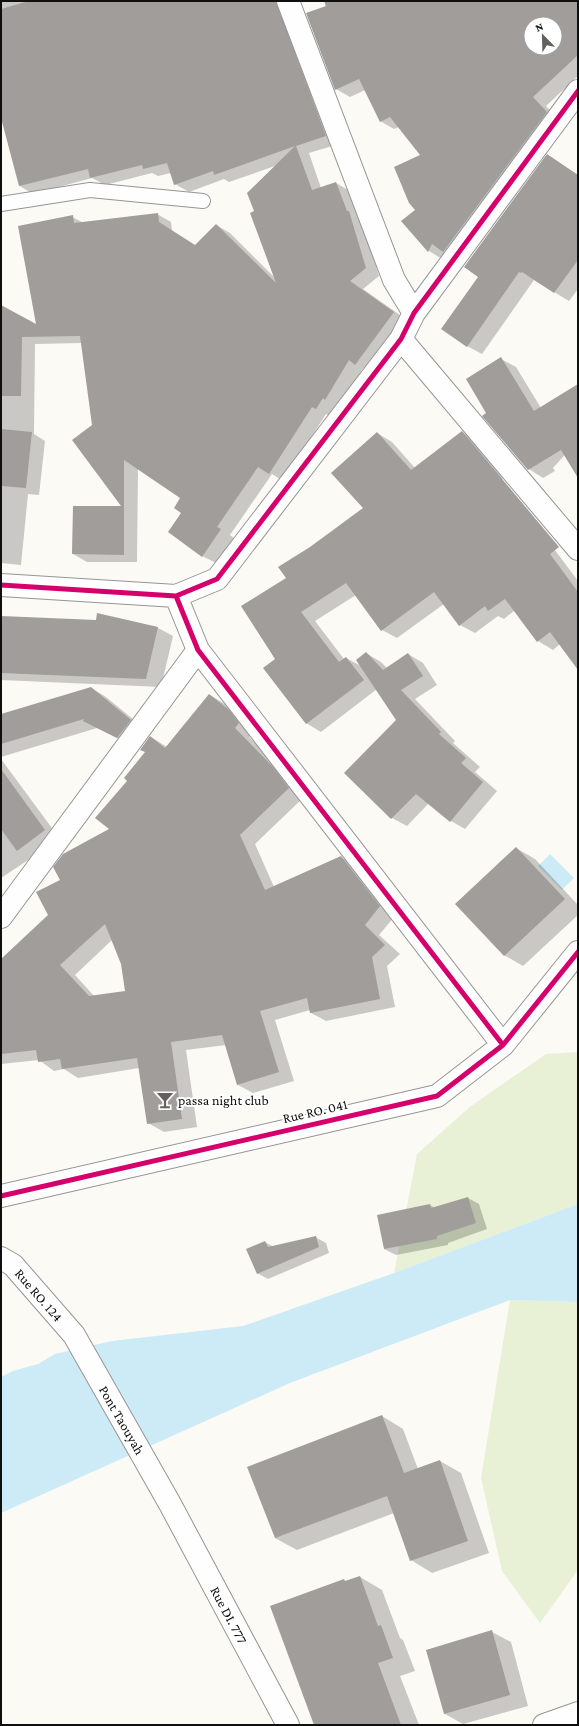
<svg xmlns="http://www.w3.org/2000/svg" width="579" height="1726" font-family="'Crimson Pro',serif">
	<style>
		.green { fill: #e8f1d5 }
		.water { fill: #ccebf6 }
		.shadow { fill: #0003; fill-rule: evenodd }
		.building { fill: #a09d9a; fill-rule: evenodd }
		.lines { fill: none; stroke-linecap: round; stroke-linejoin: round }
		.service-casing { stroke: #969593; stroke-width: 16 }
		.minor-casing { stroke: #969593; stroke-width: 24 }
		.tertiary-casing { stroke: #969593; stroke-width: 24 }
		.service { stroke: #fffefe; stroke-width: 14 }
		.minor { stroke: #fffefe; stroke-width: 22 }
		.tertiary { stroke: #fffefe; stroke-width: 22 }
		.cycleway-casing { stroke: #fff; stroke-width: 8 }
		.cycleway { stroke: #d6006c; stroke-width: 5 }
		.labels { text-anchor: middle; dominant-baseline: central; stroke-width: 4; stroke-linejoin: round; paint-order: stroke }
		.poi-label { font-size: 14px; fill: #0f0f0f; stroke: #fff; text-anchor: start }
		.street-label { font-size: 14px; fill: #0f0f0f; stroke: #fff }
	</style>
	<rect width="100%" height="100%" fill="#fcfaf5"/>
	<path class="green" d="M578,1052V1204L394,1273L417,1154L471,1106L546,1054Z
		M510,1300L578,1302V1570L540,1623L502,1571L481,1478Z"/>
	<path class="water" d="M550,854L574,878L562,890L538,866Z
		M578,1204V1302L510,1300L290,1383L1,1513V1377L13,1371L38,1364L55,1354L112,1341L243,1326L394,1273Z"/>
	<path class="shadow" d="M1,1H286L339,144L309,153L321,188L336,183L350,191L362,220L379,276L363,289L407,320L369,372L363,368L339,407L330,416L326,414L283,481L272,474L230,535L234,538L216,563L202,556L183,513L182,498L138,468L137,562H87L73,554L123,507L93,425L82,343L35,344L34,434L45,441L39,495L28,494L21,565L1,563V306L38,326L72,217L84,223L157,214L171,222L172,231L195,246L216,225L230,233L275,278L255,212L278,165L229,182L224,179L189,192L175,184L171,173L158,176L152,173L105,185L92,178L33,194L20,186L1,114Z
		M325,1H578V76L546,106L560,120L457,259L445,252L442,259L429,251L403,222L416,210L422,155L399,127L394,129L380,121L365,90L350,97L336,89ZM531,24H555V48H531Z
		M547,156L578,175V289L569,301L534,280L482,354L467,346L479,277Z
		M501,359L516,367L541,408L578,386V454L571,448L553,468L555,471L543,478L529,469L488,413Z
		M462,432L477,441L506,475L502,479L578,581V668L560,644L553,650L538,641L515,610L504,619L498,616L475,633L460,625L444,604L397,638L382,630L356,595L315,621L344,659L346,658L363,667L366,653L381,662L387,668L408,654L423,663L437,685L415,699L455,741L453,743L480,767L475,772L497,791L465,829L451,821L429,803L407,826L392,818L398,720L377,689L321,732L306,723L277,659L287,578L311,548L364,509L377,433L392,442L415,468Z
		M98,614L158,628L173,636L161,687L1,680V617L97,621Z
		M91,688L106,697L145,729L133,746L97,728L1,757V721Z
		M210,695L225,704L244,720L253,732L249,737L289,778L304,797L255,844L274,887L341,857L357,866L395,916L379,935L400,954L387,966L395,1007L326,1021L311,1013L310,1010L275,1020L294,1081L253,1093L238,1085L226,1045L186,1050L197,1127L164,1132L148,1123L139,1068L78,1078L64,1069L54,1071L39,1060L1,1064V960L49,915L61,880L110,829L128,781L147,752L151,737L167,747ZM112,940L122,963L126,992L95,997L75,975Z
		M1,759L60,839L1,878Z
		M516,848L535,859L578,905V915L523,966L504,955Z
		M468,1198L479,1204L487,1229L448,1243V1245L396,1255L384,1249L430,1205L435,1208Z
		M315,1237L326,1243L329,1253L268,1279L257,1273L265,1242L274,1247Z
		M382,1416L403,1429L418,1469L440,1461L461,1473L489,1553L432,1573L411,1560L394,1513L297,1550L275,1538Z
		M360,1577L382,1590L400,1638L403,1640L415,1671L400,1676L419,1725H315L344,1580L346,1582Z
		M492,1632L511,1642L528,1706L463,1724L445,1714L427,1650Z"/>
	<path class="building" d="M29,1H276L326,136L296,146L312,190L336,182L347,211H349L366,268L350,281L394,312L355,365L349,360L325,400L323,398L316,409L312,407L269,474L258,467L217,527L221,529L202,557L168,532L181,513L174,508L180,498L124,460V555L72,554L73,506H121L72,440L92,425L80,336L22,337L21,396H1V305L36,324L18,226L73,215L74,223L158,213L159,222L195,245L216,224L276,283L250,213L254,211L247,193L295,146L214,175L213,171L174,185L167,163L143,169L142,165L90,178L88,169L19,186L1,118V9Z
		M324,1H578V55L533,97L547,112L443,252L432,244L428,252L401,221L415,210L409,203L394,167L420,155L390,117L380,122L359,79L335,90L306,13L326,6ZM531,24H555V48H531Z
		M547,154L578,175V260L554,293L522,272L521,273L519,272L467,347L441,329L478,277L464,267Z
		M501,357L534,411L578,384V478L561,450L528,470L482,416L486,413L466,379Z
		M1,429L32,432L26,488L1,486Z
		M462,431L559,547L550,554L578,592V670L550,632L537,642L505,599L488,611L485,606L459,626L434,592L381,631L346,583L301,612L339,662L346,657L364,680L306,724L263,668L275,659L241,606L286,578L278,567L310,547L363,508L331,473L377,432L411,470Z
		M97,613L158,627L146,679L1,673V616L96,620Z
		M366,652L383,670L408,653L423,676L401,690L441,732L439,734L466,758L461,763L483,782L450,822L416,794L391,819L344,773L396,720L356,660Z
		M91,687L131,720L117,738L83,721L84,719L1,744V714Z
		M209,694L229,710L239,723L235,728L274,768L289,788L240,835L265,890L341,856L380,906L365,925L385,945L372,957L380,999L310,1013L307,998L260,1011L279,1072L237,1085L222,1035L171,1042L182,1119L147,1124L137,1058L62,1069L60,1059L38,1062L36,1050L1,1054V959L48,915L36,892L60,880L53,867L63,854L109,829L95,818L127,781L124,778L145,752L140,750L150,736L165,748ZM105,924L121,964L125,991L89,996L60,965Z
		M1,769L45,830L17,851L1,829Z
		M516,847L565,899L504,956L455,904Z
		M468,1197L476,1223L437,1236V1239L384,1249L377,1215L430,1204L431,1208Z
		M316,1236L319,1247L257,1274L246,1249L265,1241L268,1247Z
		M382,1415L404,1473L440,1460L468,1541L410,1561L387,1496L275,1538L247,1467Z
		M360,1576L378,1626L381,1625L393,1658L378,1663L401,1725H314L270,1606L344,1579L345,1581Z
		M492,1630L510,1695L444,1714L426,1650Z"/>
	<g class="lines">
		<g class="service-casing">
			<path id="service" d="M1,204L90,190L203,201"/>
		</g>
		<g class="minor-casing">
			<path id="minor" d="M288,1L394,280L414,313
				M401,339L578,549
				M1,585L176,596L217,579L401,339L414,313L578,91
				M176,596L198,650L503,1045
				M1,917L198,650
				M1,1196L437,1096L503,1045L578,952
				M544,1725L578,1713"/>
		</g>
		<g class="tertiary-casing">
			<path id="tertiary" d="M1,1258L13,1265L74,1335L170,1504L288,1725"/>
		</g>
		<use href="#service" class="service"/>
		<use href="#minor" class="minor"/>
		<use href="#tertiary" class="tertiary"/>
		<g class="cycleway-casing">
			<path id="cycleway" d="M1,585L176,596L217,579L401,339L414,313L578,91
				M176,596L198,650L503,1045
				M1,1196L437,1096L503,1045L578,952"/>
		</g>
		<use href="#cycleway" class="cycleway"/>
	</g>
	<defs>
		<g id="bar-bare" transform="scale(1.38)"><path d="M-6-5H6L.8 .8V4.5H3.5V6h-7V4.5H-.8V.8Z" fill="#626160" stroke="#fff" stroke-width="2.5" paint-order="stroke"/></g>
	</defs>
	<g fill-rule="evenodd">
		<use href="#bar-bare" x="165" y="1100"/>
	</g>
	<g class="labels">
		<g class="poi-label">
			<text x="178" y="1100">passa night club</text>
		</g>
		<g class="street-label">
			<text transform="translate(315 1111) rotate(-13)">Rue RO. 041</text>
			<text transform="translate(39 1295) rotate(49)">Rue RO. 124</text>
			<text transform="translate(122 1420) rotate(60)">Pont Taouyah</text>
			<text transform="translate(229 1615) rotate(62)">Rue DI. 777</text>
		</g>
	</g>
	<rect width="579" height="1726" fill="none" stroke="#0f0f0f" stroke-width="4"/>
	<g transform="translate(543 36) rotate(337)"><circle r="19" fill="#ffffff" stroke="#9f9f9f"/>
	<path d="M0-3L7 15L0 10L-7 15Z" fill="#626160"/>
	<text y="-6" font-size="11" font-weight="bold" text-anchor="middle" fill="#0f0f0f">N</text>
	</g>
</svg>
